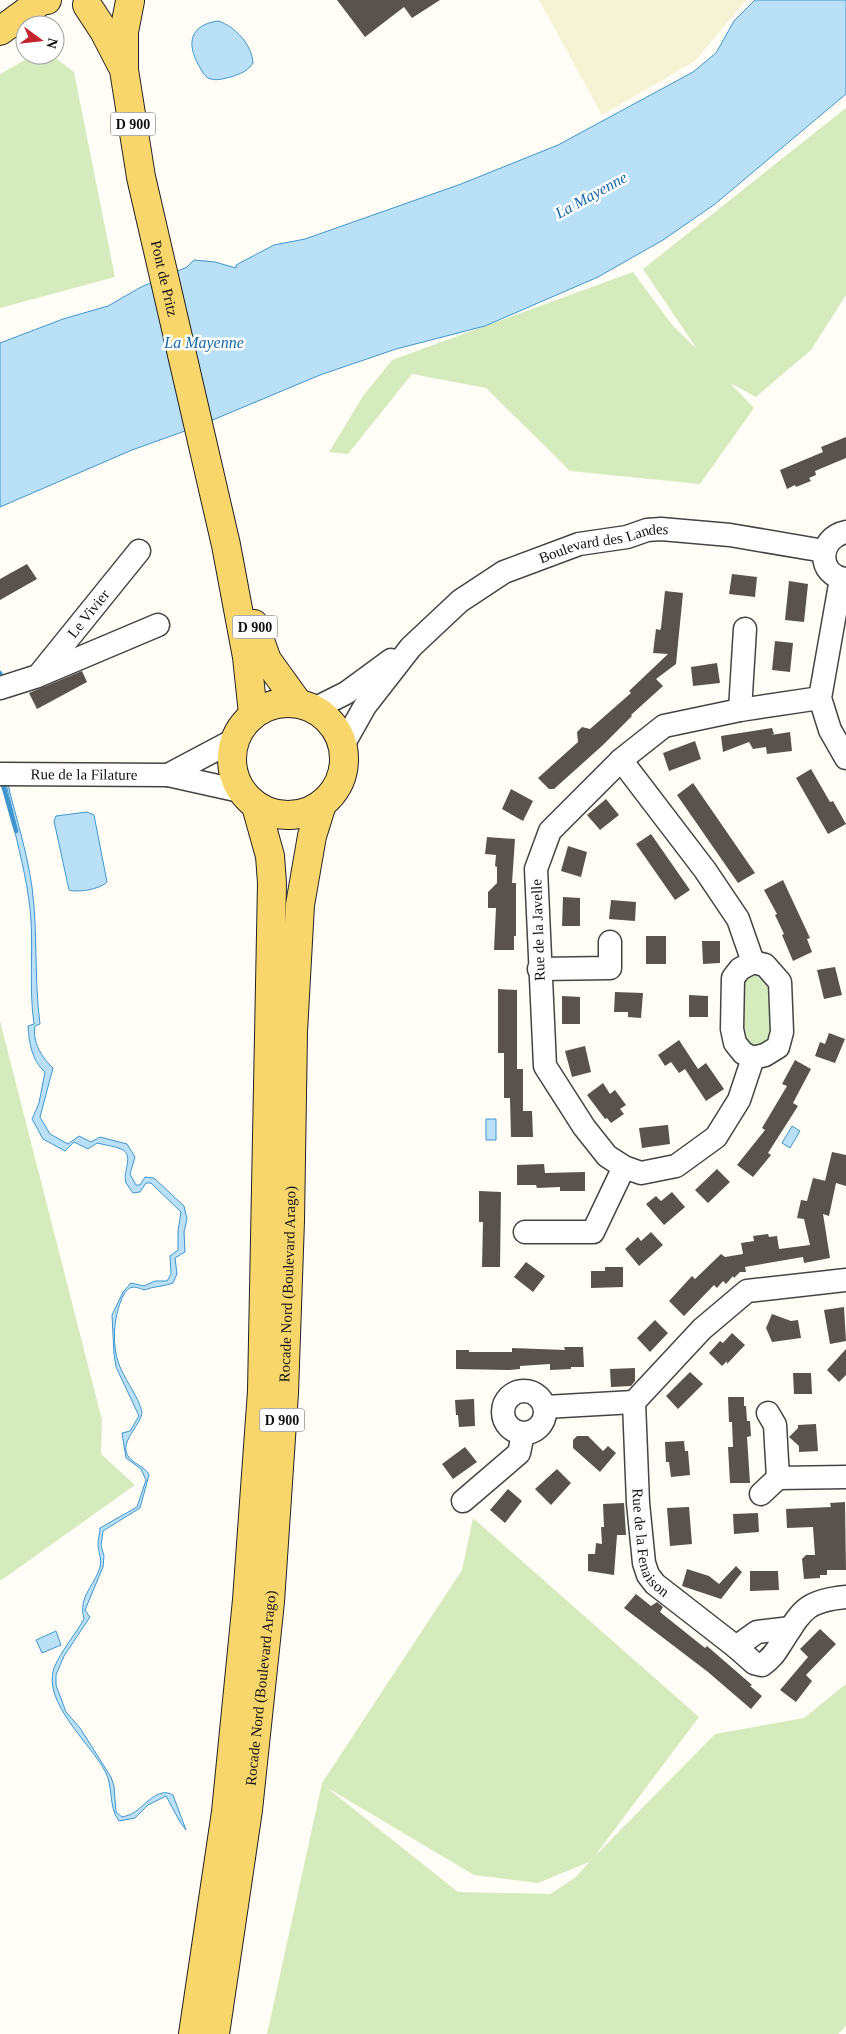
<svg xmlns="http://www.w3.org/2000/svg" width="846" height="2034" font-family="'Times New Roman',serif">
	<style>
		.farmland { fill: #f6f3d4 }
		.green { fill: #d5ebbd; fill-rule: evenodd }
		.water { fill: #b9e0f7; stroke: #3f96cf }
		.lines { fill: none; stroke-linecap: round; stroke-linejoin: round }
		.stream { stroke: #3f96cf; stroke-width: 4.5 }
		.building { fill: #5a524d }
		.minor-casing { stroke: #444; stroke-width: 25 }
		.major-casing { stroke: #222; stroke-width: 30 }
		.minor { stroke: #fff; stroke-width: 22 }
		.major { stroke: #f9d66b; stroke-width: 28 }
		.labels { text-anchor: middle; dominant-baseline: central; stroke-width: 5; stroke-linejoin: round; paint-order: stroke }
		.shield { fill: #fff; stroke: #585858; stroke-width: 1 }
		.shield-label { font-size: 14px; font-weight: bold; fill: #111 }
		.street-label { font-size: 15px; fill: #111; stroke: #fff }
		.water-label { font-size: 16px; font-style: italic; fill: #1768a6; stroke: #fff }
	</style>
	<rect width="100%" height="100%" fill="#fffdf5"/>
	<path class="farmland" d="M539,0H746L695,61L602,115Z"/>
	<path class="green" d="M34,55H51L74,72L115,277L0,308V74Z
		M846,108V295L811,350L756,397L730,383L754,408L700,484L570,471L486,388L412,374L348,454L329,452L363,396L392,360L633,272L673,326L697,349L643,269Z
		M755,968L777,982L776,1034L756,1050L737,1033V981Z
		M0,1021L102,1420L101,1454L135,1485L0,1581Z
		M473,1518L699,1717L594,1857L715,1734L804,1718L846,1684V2026L838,2034H267L322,1783L462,1570ZM326,1787L474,1875L538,1883L589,1862L576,1877L550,1894L458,1892Z"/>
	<path class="water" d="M755,0H846V94L715,204L663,240L598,277L485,326L396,349L320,375L196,427L132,450L0,507V343L63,319L108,306L141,287L187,267L194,260L215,262L236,268V265L274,245L305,239L461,184L558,145L693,72L716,53L734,21Z
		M218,21C235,26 252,45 253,63C248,71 240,74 231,77C225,78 218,81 211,79C205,78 202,71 199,66C186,43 190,25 218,21Z
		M5,780H7C15,815 27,851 32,887C38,933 34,979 40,1024L35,1026C32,1042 42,1058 53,1068L40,1117L50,1134L68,1144L79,1136L91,1142L100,1137L127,1144L135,1157L130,1174L136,1185H140L145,1177L154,1178L184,1206L187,1219L184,1232L185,1252L175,1258L177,1274L173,1283C163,1287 154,1286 144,1290C134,1286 129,1285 123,1296C113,1317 111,1348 121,1369C127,1383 138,1396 142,1412C141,1426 119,1441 128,1456C133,1464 145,1466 149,1475L140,1508L103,1531L101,1545L104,1556L103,1567L85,1610L90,1617L64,1656L56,1675V1685L66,1712L80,1728L111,1777L114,1786L116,1812L122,1817C126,1816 130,1815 133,1813C145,1806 158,1786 173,1795L186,1830L180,1822L166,1796L148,1805L135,1818L119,1821C108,1807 114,1788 105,1771C90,1743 42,1702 54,1668C61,1651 75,1635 84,1619C78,1596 94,1587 100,1567C102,1558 98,1552 98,1544C98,1539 100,1533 100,1528L137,1507L146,1480L141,1469L126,1458L122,1433L130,1431L139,1416L116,1367L114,1354L112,1315L123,1292L131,1283L144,1286L155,1281H167L171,1274L170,1256L178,1250V1231L181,1212L151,1183H146L140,1192L133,1193C131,1190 128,1186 126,1183C122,1172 135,1155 121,1149C114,1146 105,1145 97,1143L88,1149L74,1142L65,1151L43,1139L32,1119L39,1103L45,1072C32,1061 29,1043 28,1026L34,1024C29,990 33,955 31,920C29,889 21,858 14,828L17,829Z
		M87,812L94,815L107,882C101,889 78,893 69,890L54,821L56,816Z
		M486,1119H496V1140H486Z
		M792,1126L800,1131L790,1148L782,1143Z
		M56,1631L61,1645L42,1653L36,1640Z"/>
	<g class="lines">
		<path class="stream" d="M0,673L1,676
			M2,781L16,831"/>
	</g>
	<path class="building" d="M337,0H440L412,18L404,7L365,37Z
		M846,437V458L815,471L816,475L809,478L811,481L796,487L795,485L787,489L780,470L823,452L821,447Z
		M27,564L37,579L0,600V579Z
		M732,574L757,577L755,597L729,594Z
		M789,581L808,584L804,622L785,620Z
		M665,591L683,593L676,664L656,679L663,686L631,715L632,716L603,745L554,789H549L538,778L578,742L577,732L582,727L590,729L631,693L629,691L668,654L653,653L656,629L660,630L661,628Z
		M775,641L793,643L790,672L772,670Z
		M717,663L720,683L693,686L691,667Z
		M82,671L87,682L37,709L29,693Z
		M772,728L774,734L771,735L790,732L792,751L767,754L766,747L753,749L749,742L723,752L721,736Z
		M695,741L701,759L669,771L663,753Z
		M811,769L830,802L833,801L846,824L828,834L796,778Z
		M693,783L755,873L738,883L677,795Z
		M511,789L533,801L523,821L502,809Z
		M606,799L619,815L600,830L587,815Z
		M651,834L690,890L675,900L636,844Z
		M487,837L515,839L512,883H516V936H514V950H494L496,908H488V892L497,883V867L495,866L496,855L485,854Z
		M568,846L587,852L581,877L561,871Z
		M783,880L810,938L807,939L812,952L793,961L782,935L784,934L775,915L777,914L764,890Z
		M563,897L580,898V926H562Z
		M611,900L636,902L635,921L609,919Z
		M646,936H666V964H646Z
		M702,941H720V963L703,964Z
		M835,967L842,995L824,999L817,970Z
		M498,989L517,990V1069H523V1111H532L533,1137H511L510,1098H504V1053H498Z
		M615,992L643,993L641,1018L628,1017V1012H614Z
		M689,995L708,996V1017H689Z
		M562,996L580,997V1024H562Z
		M829,1033L845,1039L835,1063L815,1056L820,1042L825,1044Z
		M679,1040L698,1069L706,1063L724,1089L706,1101L685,1069L679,1073L671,1062L665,1066L658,1055Z
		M585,1046L591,1072L572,1077L565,1051Z
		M795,1060L811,1069L793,1103L798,1106L768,1153L771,1155L753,1177L737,1165L765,1130L762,1128L787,1086L782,1084Z
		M603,1083L610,1094L615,1090L626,1105L620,1109L624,1114L611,1123L607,1118L605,1119L587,1095Z
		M667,1125H668L670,1144L642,1148L639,1128Z
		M832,1152L846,1155V1186L836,1183L829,1216L823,1214L830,1258L804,1263L803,1257L745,1267L746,1272H740L734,1278L733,1276L726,1284L723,1281L717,1288L714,1285L684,1316L669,1301L692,1276L695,1279L721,1254L725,1257L743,1254L741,1243L754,1241L753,1236L768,1234L769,1237L777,1236L779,1249L810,1245L804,1219L797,1218L801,1200L807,1201L813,1178L835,1183L825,1181Z
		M544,1164L545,1173L585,1172V1191H560V1187L537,1188L536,1185H517V1165Z
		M717,1169L730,1182L708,1203L695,1190Z
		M479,1191L501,1192L500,1267H482L483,1222H479Z
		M672,1192L685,1207L664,1225L646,1204L656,1196L661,1201Z
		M651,1232L663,1245L639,1266L625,1249L638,1237L641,1241Z
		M526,1262L545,1276L533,1292L514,1277Z
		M605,1267H623V1287L591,1288V1271H605Z
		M844,1307L846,1341L830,1344L824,1310Z
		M772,1314L791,1321L798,1320L801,1338L772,1342L766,1328Z
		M655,1320L668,1333L650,1352L637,1338Z
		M732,1333L745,1345L727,1364V1361L722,1366L709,1353L720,1341L723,1343Z
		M564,1347H583L584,1367H571V1369L550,1370V1364L520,1366V1369L509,1370L456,1369V1350H469V1352H512V1348L565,1350Z
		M846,1349V1375L839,1382L827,1370Z
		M635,1368V1381L631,1386L611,1387L610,1369Z
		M690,1372L703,1384L678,1409L666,1396Z
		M793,1373H811L812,1394H794Z
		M728,1397H744V1406H746L747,1421H750L751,1436L747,1437L750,1483H730L728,1447H733L732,1422H729Z
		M474,1399L475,1426L459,1427L458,1415H456L455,1400Z
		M816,1424L818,1451L799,1452V1446L789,1437L798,1428V1425Z
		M577,1436H588L603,1451L608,1446L616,1453L600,1472L573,1448V1440Z
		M684,1441L685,1451H688L690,1475L671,1477L669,1462H666L665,1442Z
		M465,1447L477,1462L453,1479L442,1464Z
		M557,1469L571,1483L551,1505L535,1489Z
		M508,1489L522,1501L505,1523L490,1510Z
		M845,1502L846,1570H827V1575H820V1578L804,1579L802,1559L806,1555H815L813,1527L787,1528L786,1509L831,1507L830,1503Z
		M624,1503L626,1535H617L614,1575L588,1571V1554H595L596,1543L602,1544L601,1527H604L603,1504Z
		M689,1507L692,1544L670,1546L667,1508Z
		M758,1513L759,1532L734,1534L733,1514Z
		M736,1566L742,1572L721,1599L682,1586L687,1569L709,1576L719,1584Z
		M750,1571H778L779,1590L750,1591Z
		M636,1594L651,1606L657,1602L663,1607L660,1612L705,1648L707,1646L752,1685L750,1686L762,1696L751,1709L708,1672L624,1608Z
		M820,1629L836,1644L806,1675L812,1681L796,1702L780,1690L808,1657L800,1649Z"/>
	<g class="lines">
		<g class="minor-casing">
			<g id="minor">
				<path d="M846,532C817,538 817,576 846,579"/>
				<path d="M841,579L820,698L830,730L846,758"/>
				<path d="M42,674L158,625"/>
				<path id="s1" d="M0,688L38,676L139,551"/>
				<path d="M314,709L346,693L391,660"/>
				<path d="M740,710L745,629"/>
				<path id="s2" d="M343,745L365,706L411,647L460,601L504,572L579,544L627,537L647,530L661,529L730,535L824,551"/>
				<path d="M621,760L705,870L738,919L753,962"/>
				<path id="s3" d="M0,774L168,775L240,791"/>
				<path d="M168,775L234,740"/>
				<path d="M753,962L765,965L780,982L782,1032L778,1047L765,1055L753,1058L743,1053L735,1043L732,1029L733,978L740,969Z"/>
				<path d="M539,969L610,968V942"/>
				<path d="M753,1058L739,1100L716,1137L676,1166L641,1173L624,1167L607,1156L584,1127L545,1066L536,869L550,831L621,760L664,726L740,710L820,698"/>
				<path d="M525,1232H593L624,1167"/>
				<path id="s4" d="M846,1280L747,1291L702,1329L634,1402L638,1503L644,1563L648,1575L655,1584L736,1647L754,1663L762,1665C771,1659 775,1653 780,1645C802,1611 804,1601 846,1597"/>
				<circle cx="524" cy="1412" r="21"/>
				<path d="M545,1407L634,1402"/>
				<path d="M768,1413L775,1425L778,1478L846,1477"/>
				<path d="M761,1494L778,1478"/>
				<path d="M463,1501L519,1453L523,1434"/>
				<path d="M736,1647L757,1632L791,1628"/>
			</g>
		</g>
		<g class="major-casing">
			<g id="major">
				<path id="s5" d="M130,1L124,32V70L141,177L226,545L247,657L253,714"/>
				<path d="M87,5L104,31L121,64"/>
				<path d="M0,31L41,1L47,0"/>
				<path d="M254,624L267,660L298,703"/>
				<circle cx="288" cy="759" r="56"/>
				<path d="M193,2034L226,1812L247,1600L262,1391L272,883L270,856L256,806"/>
				<path id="s6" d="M215,2034L248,1810L270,1602L284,1393L290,1221L293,1032L300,905L312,836L322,804"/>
			</g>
		</g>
		<use href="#minor" class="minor"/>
		<use href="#major" class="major"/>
	</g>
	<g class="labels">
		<g class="shield">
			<rect x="110.5" y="112.5" width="45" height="23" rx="4"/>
			<rect x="232.5" y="615.5" width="45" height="23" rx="4"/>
			<rect x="259.5" y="1408.5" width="45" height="23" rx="4"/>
		</g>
		<g class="shield-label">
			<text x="133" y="124">D 900</text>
			<text x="255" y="627">D 900</text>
			<text x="282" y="1420">D 900</text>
		</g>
		<g class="street-label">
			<text stroke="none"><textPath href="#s5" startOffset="282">Pont de Pritz</textPath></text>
			<text stroke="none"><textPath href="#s2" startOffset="344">Boulevard des Landes</textPath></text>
			<text stroke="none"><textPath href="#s1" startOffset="120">Le Vivier</textPath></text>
			<text stroke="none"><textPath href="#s3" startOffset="84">Rue de la Filature</textPath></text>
			<text transform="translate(538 930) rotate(-92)">Rue de la Javelle</text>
			<text stroke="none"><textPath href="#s6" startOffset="754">Rocade Nord (Boulevard Arago)</textPath></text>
			<text stroke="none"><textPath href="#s4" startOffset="402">Rue de la Fenaison</textPath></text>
			<text stroke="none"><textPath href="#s6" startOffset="349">Rocade Nord (Boulevard Arago)</textPath></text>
		</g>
		<g class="water-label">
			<text transform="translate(591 195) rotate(-29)">La Mayenne</text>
			<text x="204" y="342">La Mayenne</text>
		</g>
	</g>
	<g transform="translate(40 40) rotate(105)"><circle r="24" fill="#ffffff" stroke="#a0a0a0"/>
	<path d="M0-4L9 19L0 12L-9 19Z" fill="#c4262e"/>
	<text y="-8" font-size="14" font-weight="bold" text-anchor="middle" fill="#111111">N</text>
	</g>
</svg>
